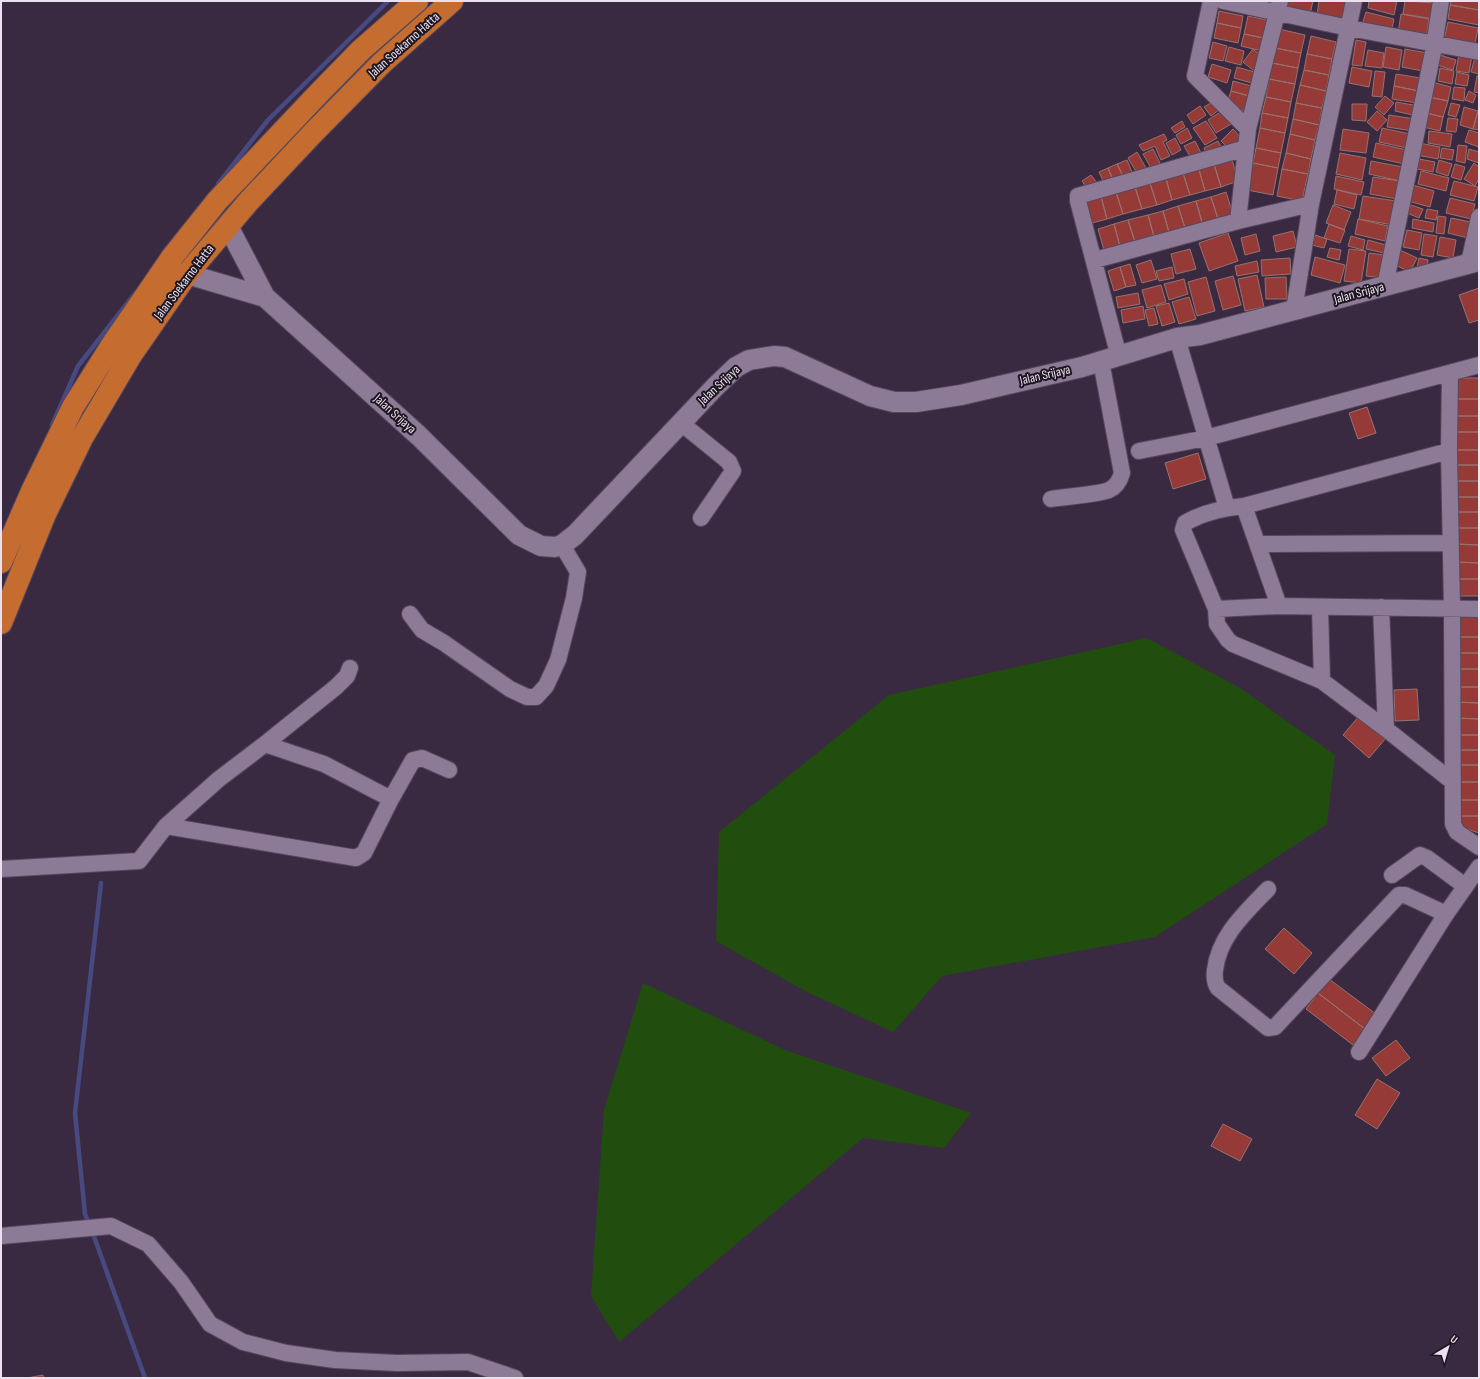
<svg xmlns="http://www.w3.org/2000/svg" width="1480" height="1379" font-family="'Sofia Sans Condensed',sans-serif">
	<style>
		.green { fill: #214d0e }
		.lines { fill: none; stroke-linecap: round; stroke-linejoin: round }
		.stream { stroke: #474a81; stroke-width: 4.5 }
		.building { fill: #963a38; stroke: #97726f }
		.minor-casing { stroke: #56485c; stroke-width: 18 }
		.tertiary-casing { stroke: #56485c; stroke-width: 22 }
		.trunk-casing { stroke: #56485c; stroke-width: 24 }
		.minor { stroke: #8d7a96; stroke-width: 16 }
		.tertiary { stroke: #8d7a96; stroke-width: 20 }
		.trunk { stroke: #c56c30; stroke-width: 22 }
		.labels { text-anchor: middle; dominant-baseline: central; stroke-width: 4; stroke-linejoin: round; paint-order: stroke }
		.street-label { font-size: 13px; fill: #ebe1f0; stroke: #1d1620 }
	</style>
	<rect width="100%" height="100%" fill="#3a2a41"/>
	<path class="green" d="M1147,638L1240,688L1335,755L1327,824L1155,937L942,976L893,1032L807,992L716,941L719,832L889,695Z
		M643,983L785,1050L971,1113L944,1148L863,1138L619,1342L591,1296L604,1110Z"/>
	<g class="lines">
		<path class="stream" d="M218,184L268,120L388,1
			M52,425L78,366L136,292
			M89,1224L85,1214L75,1113L101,883
			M92,1231L145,1378"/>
	</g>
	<path class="building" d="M1287,1H1313L1310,14L1286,7Z
		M1319,1H1348L1345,20L1317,15Z
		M1369,1H1397L1394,15L1368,8Z
		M1405,1L1436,3L1434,19L1403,14Z
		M1451,1H1479V10L1450,5Z
		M1450,5L1479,10V25L1448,19Z
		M1219,11L1243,16L1241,28L1217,23Z
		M1366,12L1394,19L1391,33L1362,25Z
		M1401,14L1429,19L1426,38L1398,33Z
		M1248,16L1272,21L1268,39L1244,34Z
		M1448,22L1478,28L1474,50L1443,44Z
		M1217,23L1241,28L1238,43L1214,38Z
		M1279,29L1305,35L1301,53L1275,48Z
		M1244,34L1268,39L1266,52L1241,46Z
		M1311,36L1336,42L1332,59L1307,54Z
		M1356,40L1366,42L1362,66L1352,65Z
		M1213,42L1227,46L1223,61L1209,58Z
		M1229,47L1244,51L1241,65L1225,61Z
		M1386,47L1402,50L1399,70L1383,67Z
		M1275,48L1301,53L1298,68L1272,63Z
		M1253,49L1264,58L1254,71L1243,62Z
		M1405,49L1427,53L1423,71L1402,67Z
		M1368,50L1384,53L1382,68L1365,66Z
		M1307,54L1332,59L1329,75L1304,70Z
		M1459,54L1472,56L1469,73L1456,71Z
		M1440,55L1456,60L1453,70L1437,65Z
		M1475,57L1479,58V74L1471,72Z
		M1272,63L1298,68L1295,84L1269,79Z
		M1212,64L1231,70L1227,83L1208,77Z
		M1237,67L1258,73L1255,84L1234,78Z
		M1352,67L1372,71L1369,87L1349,83Z
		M1440,68L1454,71L1452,84L1438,81Z
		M1304,70L1329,75L1326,91L1300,85Z
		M1375,71L1385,72L1382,97L1372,96Z
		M1457,72L1469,75L1467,86L1455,84Z
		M1396,74L1421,78L1419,91L1394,86Z
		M1477,76H1479V93L1474,92Z
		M1269,79L1295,84L1291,102L1266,97Z
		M1233,81L1255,87L1253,97L1231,91Z
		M1432,82L1451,87L1448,101L1429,97Z
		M1300,85L1326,91L1322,108L1296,103Z
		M1394,86L1419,91L1417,103L1392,99Z
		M1454,87L1465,88L1464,101L1452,99Z
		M1231,91L1253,97L1248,112L1226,106Z
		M1469,91L1476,95L1473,103L1465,100Z
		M1385,96L1394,103L1384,115L1375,107Z
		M1266,97L1291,102L1288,118L1262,113Z
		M1429,97L1448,101L1443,117L1426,113Z
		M1214,101L1220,109L1211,116L1204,107Z
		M1396,102L1419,106L1417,116L1395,111Z
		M1296,103L1322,108L1319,125L1293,119Z
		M1451,103L1460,105L1456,117L1448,115Z
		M1352,104H1367L1366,121L1352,120Z
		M1200,106L1206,115L1193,124L1187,115Z
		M1464,107L1478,111L1473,129L1460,125Z
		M1222,111L1231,124L1216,133L1208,120Z
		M1377,111L1387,120L1377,131L1367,122Z
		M1478,111H1479V130L1473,129Z
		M1262,113L1288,118L1285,133L1260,128Z
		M1426,113L1443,117L1440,131L1423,127Z
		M1389,115L1415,119L1413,131L1387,127Z
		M1448,118L1458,119L1456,132L1446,131Z
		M1293,119L1319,125L1315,140L1290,134Z
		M1182,121L1185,127L1175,133L1171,128Z
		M1206,121L1217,138L1205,145L1193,128Z
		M1187,128L1192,138L1181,144L1176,135Z
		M1260,128L1285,133L1281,153L1256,148Z
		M1382,128L1410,134L1407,148L1379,142Z
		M1233,129L1242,139L1230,150L1221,141Z
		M1343,129L1369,133L1366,153L1340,150Z
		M1469,130L1479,133V147L1465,142Z
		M1429,131L1452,134L1450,147L1428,143Z
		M1164,134L1167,140L1163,142L1170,156L1161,160L1155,146L1143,151L1139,145Z
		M1290,134L1315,140L1311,159L1286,153Z
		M1175,138L1181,150L1172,155L1166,143Z
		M1195,141L1201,153L1191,158L1184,146Z
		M1218,141L1222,149L1208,156L1204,148Z
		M1376,143L1407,150L1404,164L1373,157Z
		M1419,143L1440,147L1438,159L1417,155Z
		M1458,145L1467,146L1465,163L1456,161Z
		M1256,148L1281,153L1278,168L1253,163Z
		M1442,148L1454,150L1452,160L1440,158Z
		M1153,149L1160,163L1151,168L1143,154Z
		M1469,149L1479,152V163L1467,159Z
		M1137,152L1147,170L1138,175L1128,158Z
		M1286,153L1311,159L1308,174L1282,169Z
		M1340,153L1366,158L1362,180L1336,174Z
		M1231,156L1238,181L1221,187L1213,161Z
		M1419,159L1435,162L1433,172L1417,169Z
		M1127,160L1132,172L1123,176L1117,164Z
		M1439,160L1452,164L1448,176L1436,172Z
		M1213,161L1221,187L1205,191L1198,166Z
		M1371,161L1403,167L1400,181L1369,174Z
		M1253,163L1278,168L1273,195L1247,190Z
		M1474,163L1479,167V179L1475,186L1464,179Z
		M1117,164L1123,176L1113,180L1108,168Z
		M1455,164L1465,167L1461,180L1451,177Z
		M1198,166L1205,191L1190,195L1182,170Z
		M1108,168L1113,180L1104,183L1099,172Z
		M1282,169L1308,174L1302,201L1277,196Z
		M1182,170L1190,195L1172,200L1165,175Z
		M1421,171L1449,178L1446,191L1418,184Z
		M1091,175L1098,184L1088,190L1082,181Z
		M1165,175L1172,200L1157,205L1149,180Z
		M1336,176L1364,182L1361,195L1334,189Z
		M1373,177L1400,181L1397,199L1370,194Z
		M1149,180L1157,205L1142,209L1134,184Z
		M1454,181L1478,187L1474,201L1450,195Z
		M1134,184L1142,209L1123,214L1115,189Z
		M1413,185L1434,191L1430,207L1408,201Z
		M1115,189L1123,214L1107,219L1100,193Z
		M1337,190L1357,195L1354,209L1334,204Z
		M1226,192L1234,217L1219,222L1211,197Z
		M1100,193L1107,219L1092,223L1085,198Z
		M1363,196L1396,201L1393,225L1359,219Z
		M1211,197L1219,222L1203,226L1196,201Z
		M1450,198L1475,204L1471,219L1446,213Z
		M1196,201L1203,226L1186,231L1178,206Z
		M1333,205L1351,212L1344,230L1326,223Z
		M1411,205L1423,209L1419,218L1407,213Z
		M1178,206L1186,231L1170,236L1163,211Z
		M1427,209L1438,211L1436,220L1425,218Z
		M1163,211L1170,236L1155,240L1148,215Z
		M1148,215L1155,240L1136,245L1128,220Z
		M1438,216L1446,217L1444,234L1436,233Z
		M1451,218L1471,222L1468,238L1448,233Z
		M1358,219L1388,226L1385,241L1355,234Z
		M1413,219L1434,223L1433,232L1412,228Z
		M1128,220L1136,245L1121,250L1114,224Z
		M1114,224L1121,250L1105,254L1098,229Z
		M1329,224L1345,230L1340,243L1324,238Z
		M1407,230L1422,233L1419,250L1403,247Z
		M1293,231L1297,247L1276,252L1273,236Z
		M1228,233L1238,261L1209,271L1199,243Z
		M1256,234L1260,251L1245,255L1241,238Z
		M1424,234L1437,236L1433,257L1421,255Z
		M1315,235L1327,239L1324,248L1312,245Z
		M1351,236L1365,240L1363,250L1348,246Z
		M1440,237L1456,240L1453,258L1437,255Z
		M1368,240L1386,245L1384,253L1366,249Z
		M1330,248L1341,250L1339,260L1327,257Z
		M1190,249L1196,269L1176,274L1171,254Z
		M1349,249L1366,251L1361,283L1344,281Z
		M1400,250L1417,258L1410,272L1393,264Z
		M1369,253L1385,255L1382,278L1366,276Z
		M1315,257L1345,265L1340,283L1311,275Z
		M1290,258L1291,274L1262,276L1261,260Z
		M1419,258L1428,260L1427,269L1417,267Z
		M1151,260L1157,279L1142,283L1136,265Z
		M1257,261L1259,272L1237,276L1235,266Z
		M1130,264L1136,285L1126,287L1120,267Z
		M1120,267L1126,287L1114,291L1108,271Z
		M1172,267L1174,278L1159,281L1156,271Z
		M1257,275L1264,307L1245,311L1238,279Z
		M1233,276L1241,305L1223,310L1215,281Z
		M1206,277L1215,311L1197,316L1188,282Z
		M1286,277L1287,299H1266L1265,278Z
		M1184,279L1188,294L1169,300L1164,284Z
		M1161,285L1166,302L1147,308L1142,290Z
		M1479,288V320L1469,323L1459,295Z
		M1138,293L1140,304L1118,308L1116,297Z
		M1189,297L1196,319L1179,324L1172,302Z
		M1169,303L1175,322L1162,326L1156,306Z
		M1143,306L1145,319L1123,323L1121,310Z
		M1154,308L1158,324L1149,326L1145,310Z
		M1456,378H1479V399H1456Z
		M1456,399H1479V416H1456Z
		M1367,407L1376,433L1358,439L1349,413Z
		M1456,416H1479V432H1456Z
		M1456,432H1479V450H1456Z
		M1456,450H1479V465H1456Z
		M1198,453L1206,479L1173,489L1165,463Z
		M1456,465H1479V481H1456Z
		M1456,481H1479V497H1456Z
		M1456,497H1479V512H1456Z
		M1456,512H1479V528H1456Z
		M1456,528H1479V545L1456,544Z
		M1456,544L1479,545V563L1456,562Z
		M1456,562L1479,563V579H1456Z
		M1456,579H1479V596H1456Z
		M1455,615H1479V637H1455Z
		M1455,637H1479V653H1455Z
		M1455,653H1479V669H1455Z
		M1455,669H1479V687H1455Z
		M1455,687H1479V703L1455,702Z
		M1417,689L1419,720L1395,721L1394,690Z
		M1455,702L1479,703V719L1455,718Z
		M1360,715L1386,738L1369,758L1343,735Z
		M1455,718L1479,719V735H1455Z
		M1455,735H1479V750H1455Z
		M1455,750H1479V765H1455Z
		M1455,765H1479V782H1455Z
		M1455,782H1479V800H1455Z
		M1455,800H1479V816H1455Z
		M1455,816H1479V833L1455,825Z
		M1284,928L1312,953L1294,974L1265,949Z
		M1329,979L1376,1014L1365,1029L1318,993Z
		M1318,993L1365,1029L1353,1045L1306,1009Z
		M1396,1040L1410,1058L1386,1076L1372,1058Z
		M1377,1079L1400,1093L1377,1129L1355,1115Z
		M1223,1124L1252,1139L1240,1161L1211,1146Z
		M43,1375L44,1378H27Z"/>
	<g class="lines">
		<g class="minor-casing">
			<path id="minor" d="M1211,1L1195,76L1248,129
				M1223,1L1349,28L1479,52
				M1238,221L1246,148
				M1095,260L1238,221L1311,204
				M1469,263L1479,217
				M1385,286L1433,52L1441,1
				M1294,310L1311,204L1354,1
				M1177,338L1227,508
				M1119,357L1078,201V196L1246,148L1248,129L1280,1
				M1450,373L1449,451L1452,608L1453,824L1457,832L1479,847
				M681,423L729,462L733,471L701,518
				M1139,451L1206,438L1479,365
				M1449,451L1244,506C1224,508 1202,513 1185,523L1183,530L1216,609L1217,624L1228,640L1233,644L1322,681L1386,729L1453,782
				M1051,499C1062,497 1102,494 1109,490C1116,487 1120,480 1122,473L1101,361
				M1244,506L1279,606
				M1258,544L1451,543
				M1320,607L1322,681
				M1381,607L1386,729
				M1216,609L1279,606L1479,609
				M410,614L422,630L444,643L510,689L527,697H536L546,686L558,660L574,598L578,572L562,545
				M265,744L324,764L391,799
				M166,826L356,858L364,853L391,799L413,760L422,758L449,770
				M1,869L139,861L166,826L219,779L265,744L336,687L347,676L350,668
				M1392,875L1420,855L1427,858L1465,886
				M1268,889C1245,913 1219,936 1215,970C1214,977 1214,982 1218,988L1268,1028L1275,1027L1399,895H1405L1446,914
				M1359,1052L1446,914L1479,867
				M1,1236L111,1226L148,1244L181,1282L210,1324L243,1342L286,1353L335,1360L397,1363L468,1362L515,1378"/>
		</g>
		<g class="tertiary-casing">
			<path id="tertiary" d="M228,226L265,297
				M187,274L265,297L419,436L519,535L541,546L555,547L562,545L575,535L715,387L736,367L749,360L774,356L785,357L870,396L894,402H916L961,395L1082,367L1177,338L1200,335L1479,261"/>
		</g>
		<g class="trunk-casing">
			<path id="trunk" d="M1,562L33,489L73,407L112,345L173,256L217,201L319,93L361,50L417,1
				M1,623L45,514L82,438L131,355L187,274L249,201L313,133L382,63L452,1"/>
		</g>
		<use href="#minor" class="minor"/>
		<use href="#tertiary" class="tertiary"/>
		<use href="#trunk" class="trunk"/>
	</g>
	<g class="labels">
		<g class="street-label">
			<text transform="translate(404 45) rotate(-42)">Jalan Soekarno Hatta</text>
			<text transform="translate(184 282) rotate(-53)">Jalan Soekarno Hatta</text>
			<text transform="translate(1359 293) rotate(-15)">Jalan Srijaya</text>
			<text transform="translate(1045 375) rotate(-13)">Jalan Srijaya</text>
			<text transform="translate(719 385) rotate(-43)">Jalan Srijaya</text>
			<text transform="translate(395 414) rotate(42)">Jalan Srijaya</text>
		</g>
	</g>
	<rect width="1480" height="1379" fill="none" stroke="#ebe1f0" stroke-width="4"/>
	<g transform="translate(1448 1347) rotate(38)" stroke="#1d1620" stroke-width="3" paint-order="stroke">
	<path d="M0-3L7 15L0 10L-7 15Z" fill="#ebe1f0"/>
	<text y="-6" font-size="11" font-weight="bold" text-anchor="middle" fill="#ebe1f0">U</text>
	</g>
</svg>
